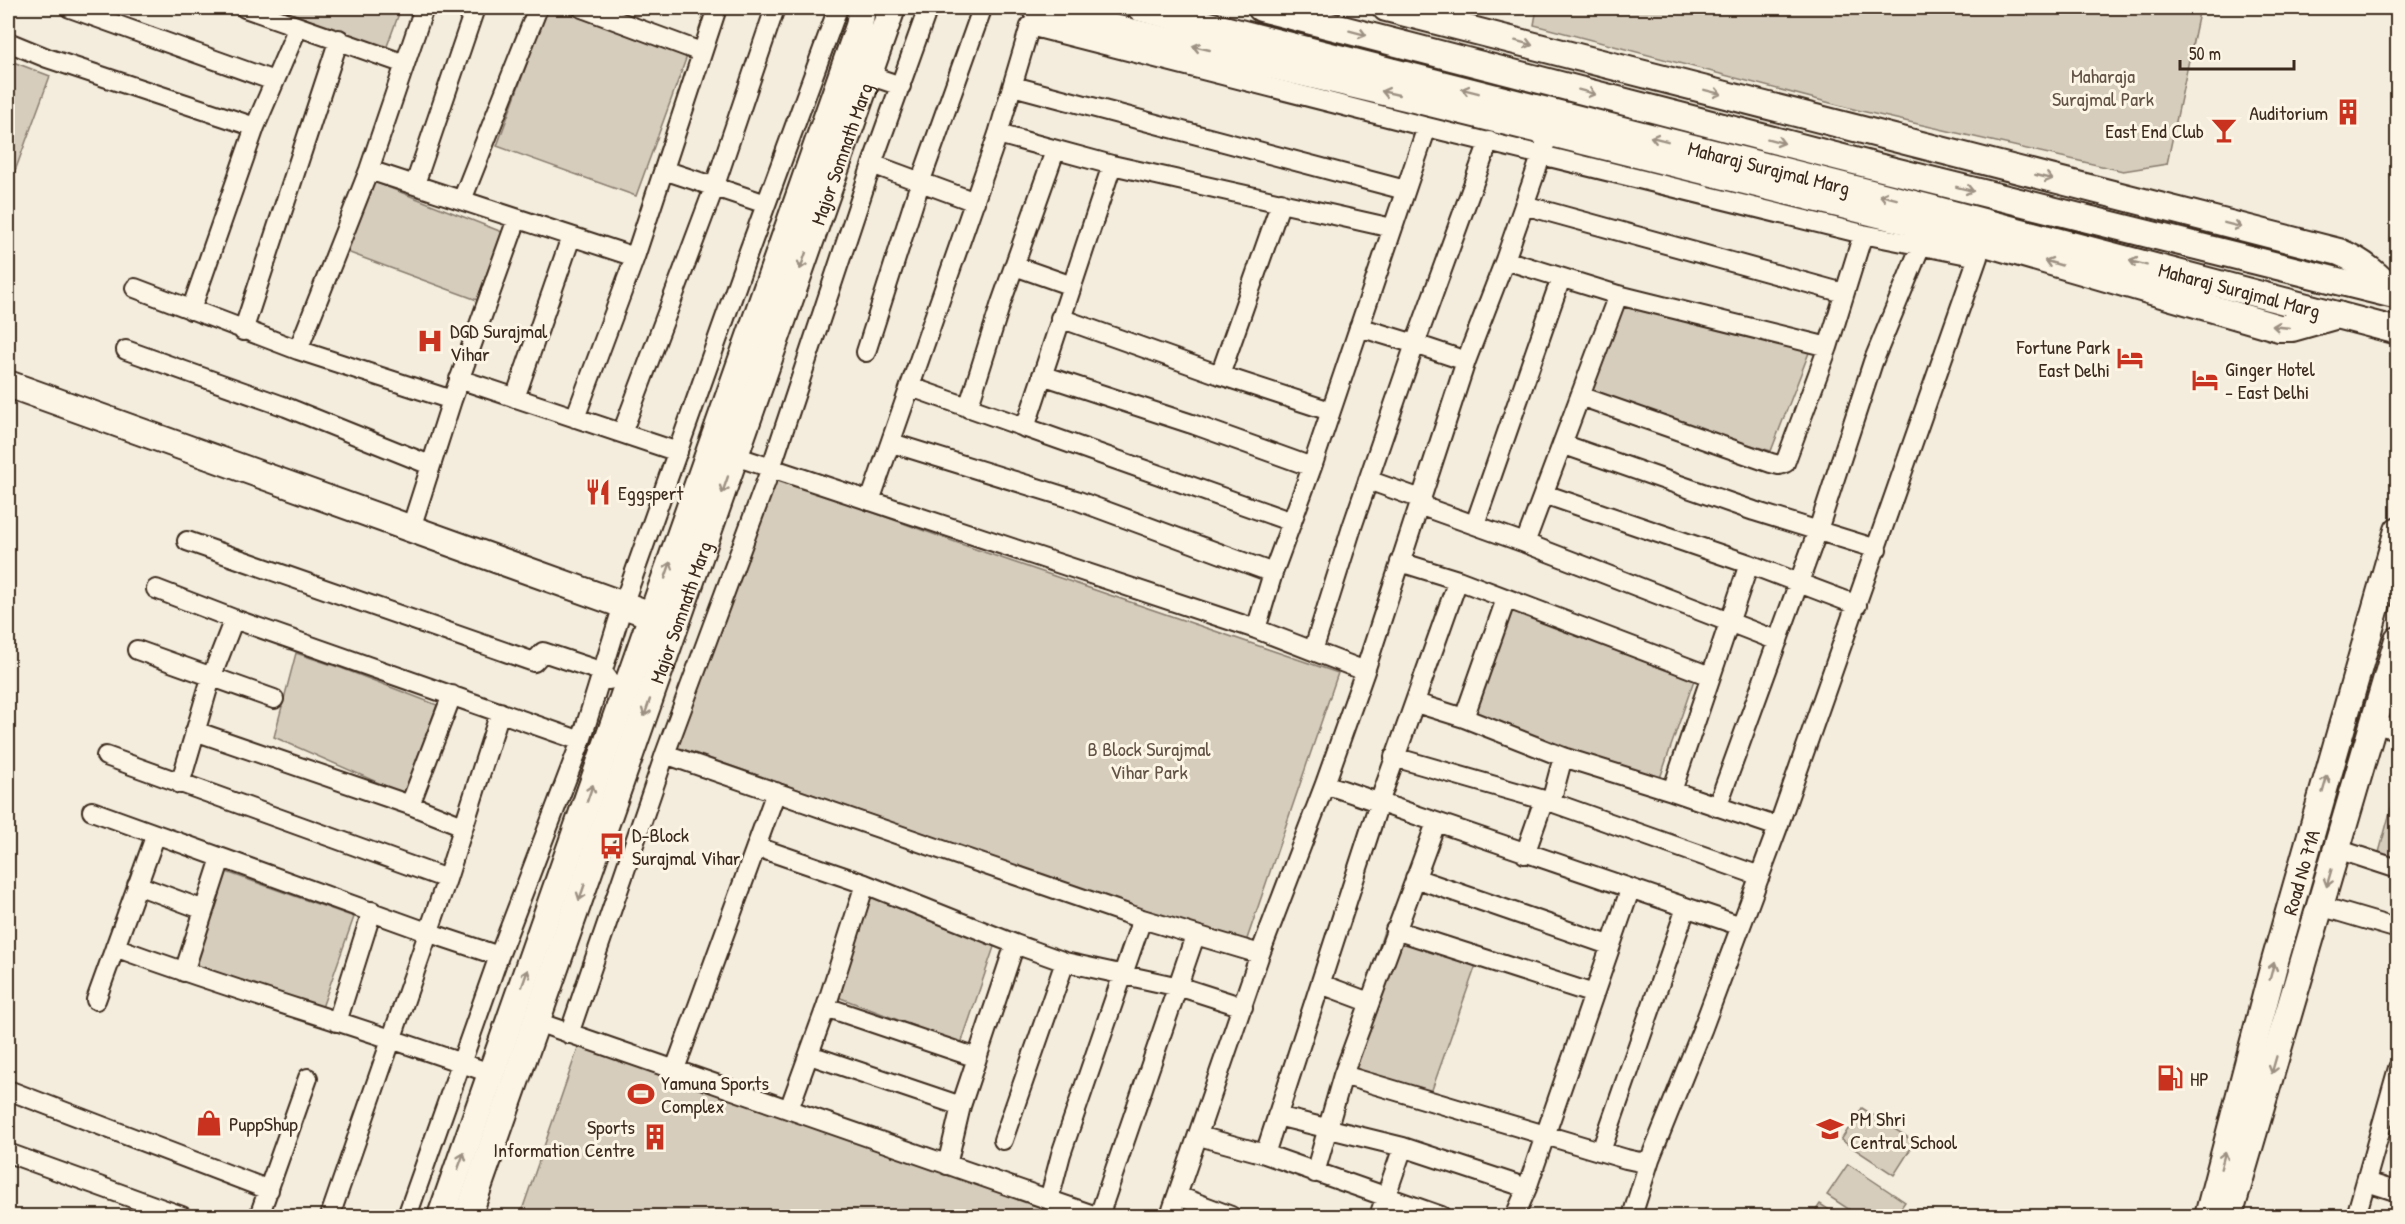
<svg xmlns="http://www.w3.org/2000/svg" width="2405" height="1224" font-family="'Patrick Hand',sans-serif">
	<style>
		.green { fill: #d6cdbd; stroke: #887c6e; stroke-width: 1.5 }
		.lines { fill: none; stroke-linecap: round; stroke-linejoin: round }
		.street-casing { stroke: #3b2a1e; stroke-width: 22 }
		.secondary-casing { stroke: #3b2a1e; stroke-width: 30 }
		.street { stroke: #fcf5e5; stroke-width: 18 }
		.secondary { stroke: #fcf5e5; stroke-width: 26 }
		.oneway { stroke: #9c9082 }
		.labels { text-anchor: middle; dominant-baseline: central; stroke-width: 6; stroke-linejoin: round; paint-order: stroke }
		.park-label { font-size: 20px; fill: #625346; stroke: #fcf5e5 }
		.poi-label { font-size: 20px; fill: #3b2a1e; stroke: #fcf5e5; text-anchor: start }
		.street-label { font-size: 20px; fill: #3b2a1e; stroke: #fcf5e5 }
	</style>
	<rect width="100%" height="100%" fill="#f4eddd"/>
	<filter id="ink" filterUnits="userSpaceOnUse"><feTurbulence type="fractalNoise" baseFrequency=".0167" numOctaves="2"/><feDisplacementMap in="SourceGraphic" scale="12" xChannelSelector="R" yChannelSelector="G"/><feConvolveMatrix kernelMatrix="1 2 1 2 8 2 1 2 1" color-interpolation-filters="sRGB"/></filter>
	<g filter="url(#ink)">
		<path class="green" d="M278,8H401L386,49Z
			M547,8H554L687,56L636,196L497,146Z
			M1537,8H2200L2167,164L2123,171L1857,110L1534,25Z
			M8,60L50,76L8,190Z
			M362,177L502,232L477,300L339,249Z
			M1623,305L1810,350L1771,451L1590,397Z
			M772,476L972,548L1338,673L1246,942L1140,909L677,747Z
			M1509,608L1695,677L1658,784L1468,712Z
			M296,653L341,668L437,705L404,794L274,737Z
			M2396,790H2397V865L2377,860Z
			M218,869L354,917L319,1016L185,962Z
			M858,890L996,941L961,1044L825,992Z
			M1384,931L1476,965L1427,1104L1339,1071Z
			M579,1045L1068,1216H520Z
			M1862,1108L1915,1142L1894,1175L1841,1140Z
			M1848,1164L1905,1202L1895,1216H1859L1827,1195Z
			M1820,1204L1839,1216H1812Z"/>
		<g class="lines">
			<g class="street-casing">
				<path id="street" d="M70,8L274,81
					M245,8L405,64
					M582,8L701,52
					M8,42L47,58L255,127
					M868,75L901,86
					M1013,86L1405,190
					M998,134L1112,165L1392,228
					M872,164L975,202
					M369,170L635,257
					M664,170L766,204
					M415,184L475,8
					M462,200L538,8
					M1524,205L1844,293
					M1505,260L1618,295L1828,347
					M1015,266L1072,286
					M135,288L298,350L452,400
					M191,310L255,127L298,27
					M1060,318L1220,375L1330,411
					M1359,327L1415,344L1466,361
					M243,331L339,39
					M126,350L286,407L430,465
					M298,350L369,170L424,8
					M866,352L920,183L982,9
					M1042,375L1195,425L1312,467
					M1220,375L1281,202
					M459,379L678,452
					M911,387L1292,522
					M1580,396L1771,463L1779,465L1785,463L1828,347L1863,234
					M515,398L571,237
					M968,408L1001,303L1055,151
					M575,418L635,257L717,8
					M1025,428L1112,165
					M622,433L714,188L775,8
					M892,443L1076,500L1273,573
					M1562,444L1754,511L1877,549
					M735,456L1256,629L1365,671
					M1368,480L1421,499L1427,508L1525,543L1778,641
					M1544,494L1749,564L1857,605
					M870,501L998,134L1030,26L1427,127L1863,234L1978,257L1778,827L1702,1030L1650,1159L1632,1216
					M1475,524L1561,278
					M411,528L452,400L517,219
					M187,541L534,662L543,652L603,672L609,680
					M1525,543L1618,295
					M1400,562L1458,580L1710,676
					M156,589L234,619L581,741
					M1256,629L1273,573L1312,467L1427,127
					M137,650L274,699
					M1313,651L1352,527L1415,344L1489,141
					M1416,703L1464,718L1563,757L1672,791L1778,827
					M1464,718L1506,599
					M2374,724L2398,730
					M195,731L410,805L463,826
					M665,754L1142,919L1260,954
					M106,756L447,879
					M1394,757L1551,802L1760,876
					M180,784L211,678L234,619
					M1325,784L1741,926
					M1672,791L1749,564
					M1551,802L1563,757
					M410,805L452,695
					M1717,807L1818,530L1873,362L1921,245
					M92,811L427,932L499,956
					M757,847L865,884L1015,944L1065,962L1184,988L1243,1007
					M2337,849L2398,869
					M1525,854L1544,800
					M1415,878L1609,945
					M137,885L204,910
					M2320,906L2398,929
					M1395,930L1594,994
					M115,947C239,993 367,1028 492,1074
					M184,972L221,858
					M1321,984L1369,1002
					M96,1000L156,834
					M826,1007L977,1058
					M337,1022L372,911
					M537,1022L1096,1216
					M569,1034L665,754L771,468L872,164L928,8
					M810,1055L961,1106
					M675,1069L776,792
					M1343,1075L1626,1159L1640,1162L1650,1159
					M8,1090L269,1190
					M789,1109L826,1007L865,884
					M1277,1116L1403,1147L1527,1188
					M1199,1136L1265,1154L1441,1216
					M1003,1140L1065,962
					M1601,1151L1686,908
					M8,1153L182,1216
					M1265,1154L1379,803L1458,580
					M947,1165L961,1106L1015,944
					M1315,1173L1343,1075L1436,823
					M2367,1182L2398,1192
					M1178,1196L1231,1216
					M1049,1200L1061,1154L1142,919
					M259,1216L308,1078
					M330,1216L447,879L500,712
					M407,1216L499,956L581,741L623,605L746,259L838,8
					M1099,1216L1195,936
					M1170,1216L1260,954L1325,784L1365,671L1466,361L1505,260L1546,142
					M1379,1216L1403,1147
					M1515,1216L1527,1188L1630,890
					M2356,1216L2398,1068"/>
			</g>
			<g class="secondary-casing">
				<g id="secondary">
					<path d="M1035,8L1037,10L1406,97L1927,226L2279,328H2292L2338,315"/>
					<path id="s1" d="M1141,8L1930,208L2398,331"/>
					<path d="M1261,8L1870,165L2398,296"/>
					<path d="M1386,8L2339,252C2364,262 2379,277 2398,296"/>
					<path d="M8,384L668,621"/>
					<path d="M441,1216L859,26L862,8"/>
					<path id="s2" d="M468,1216L892,8"/>
					<path id="s3" d="M2208,1216L2275,961L2398,530"/>
					<path d="M2229,1216L2398,640"/>
				</g>
			</g>
			<use href="#street" class="street"/>
			<use href="#secondary" class="secondary"/>
		</g>
		<defs><path id="oneway-shaft" d="M-6 0H5M1.5-3L5.5 0L1.5 3" fill="none" stroke-width="1.6" stroke-linecap="round" stroke-linejoin="round" transform="scale(1.5)"/></defs>
		<g class="oneway">
			<use href="#oneway-shaft" transform="translate(1358 33) rotate(15)"/>
			<use href="#oneway-shaft" transform="translate(1524 43) rotate(15)"/>
			<use href="#oneway-shaft" transform="translate(1201 48) rotate(-167)"/>
			<use href="#oneway-shaft" transform="translate(1470 91) rotate(-166)"/>
			<use href="#oneway-shaft" transform="translate(1587 92) rotate(15)"/>
			<use href="#oneway-shaft" transform="translate(1713 92) rotate(14)"/>
			<use href="#oneway-shaft" transform="translate(1390 93) rotate(-167)"/>
			<use href="#oneway-shaft" transform="translate(1659 139) rotate(-166)"/>
			<use href="#oneway-shaft" transform="translate(1776 141) rotate(15)"/>
			<use href="#oneway-shaft" transform="translate(2044 177) rotate(14)"/>
			<use href="#oneway-shaft" transform="translate(1965 189) rotate(14)"/>
			<use href="#oneway-shaft" transform="translate(1888 197) rotate(-166)"/>
			<use href="#oneway-shaft" transform="translate(2233 225) rotate(14)"/>
			<use href="#oneway-shaft" transform="translate(803 261) rotate(109)"/>
			<use href="#oneway-shaft" transform="translate(2053 263) rotate(-164)"/>
			<use href="#oneway-shaft" transform="translate(2138 263) rotate(-165)"/>
			<use href="#oneway-shaft" transform="translate(2281 327) rotate(-174)"/>
			<use href="#oneway-shaft" transform="translate(725 485) rotate(109)"/>
			<use href="#oneway-shaft" transform="translate(668 570) rotate(-71)"/>
			<use href="#oneway-shaft" transform="translate(647 708) rotate(109)"/>
			<use href="#oneway-shaft" transform="translate(2325 784) rotate(-74)"/>
			<use href="#oneway-shaft" transform="translate(590 793) rotate(-71)"/>
			<use href="#oneway-shaft" transform="translate(2329 878) rotate(106)"/>
			<use href="#oneway-shaft" transform="translate(582 892) rotate(109)"/>
			<use href="#oneway-shaft" transform="translate(2272 971) rotate(-75)"/>
			<use href="#oneway-shaft" transform="translate(525 978) rotate(-71)"/>
			<use href="#oneway-shaft" transform="translate(2274 1065) rotate(106)"/>
			<use href="#oneway-shaft" transform="translate(2223 1160) rotate(-75)"/>
			<use href="#oneway-shaft" transform="translate(461 1161) rotate(-70)"/>
		</g>
	</g>
	<defs>
		<g id="building-bare" transform="scale(2.07)"><path d="M-4-6H4V6H1V3H-1V6H-4ZM-2.5-4.3h1.7v1.8h-1.7ZM.8-4.3h1.7v1.8H.8ZM-2.5-1h1.7V.8h-1.7ZM.8-1h1.7V.8H.8Z" fill="#c8321e" stroke="#fcf5e5" stroke-width="2.5" paint-order="stroke"/></g>
		<g id="bar-bare" transform="scale(2.07)"><path d="M-6-5H6L.8 .8V4.5H3.5V6h-7V4.5H-.8V.8Z" fill="#c8321e" stroke="#fcf5e5" stroke-width="2.5" paint-order="stroke"/></g>
		<g id="hospital-bare" transform="scale(2.07)"><path d="M-5-5h3v3.5h4V-5h3V5h-3V1.5h-4V5h-3Z" fill="#c8321e" stroke="#fcf5e5" stroke-width="2.5" paint-order="stroke"/></g>
		<g id="hotel-bare" transform="scale(2.07)"><path d="M-6-4.5h1.5V1H6V5H4.5V3h-9V5H-6ZM-4 0a1.8 1.8 0 1 1 3.6 0ZM.5 0V-2.5h3Q6-2.5 6 0Z" fill="#c8321e" stroke="#fcf5e5" stroke-width="2.5" paint-order="stroke"/></g>
		<g id="restaurant-bare" transform="scale(2.07)"><path d="M-5-6h1v4h1v-4h1v4h1v-4h1v5L-1.5 .5V6h-2V.5L-5-1ZM5-6V6H3V1.5H1.5Q1.5-4 5-6Z" fill="#c8321e" stroke="#fcf5e5" stroke-width="2.5" paint-order="stroke"/></g>
		<g id="bus-bare" transform="scale(2.07)"><path d="M-5-6H5V4H4V6H2V4H-2V6H-4V4H-5ZM-3.5-4V0h7V-4ZM-3.5 1.2v1.5H-2V1.2ZM2 1.2v1.5H3.5V1.2Z" fill="#c8321e" stroke="#fcf5e5" stroke-width="2.5" paint-order="stroke"/></g>
		<g id="fuel-bare" transform="scale(2.07)"><path d="M-5.5-6h7V0h2V4h1.3V-2.5L3-4.5l.8-.8L6-3V5H2.5V1h-1V6h-7ZM-4.2-4.7v3.2H.2V-4.7Z" fill="#c8321e" stroke="#fcf5e5" stroke-width="2.5" paint-order="stroke"/></g>
		<g id="stadium-bare" transform="scale(2.07)"><path d="M0-5a6.5 5 0 1 0 0 10a6.5 5 0 1 0 0-10ZM-3.5-1.8h7v3.6h-7Z" fill="#c8321e" stroke="#fcf5e5" stroke-width="2.5" paint-order="stroke"/></g>
		<g id="shop-bare" transform="scale(2.07)"><path d="M-5-2.5h2.3a2.7 3.5 0 0 1 5.4 0H5L5.5 6h-11ZM-1.5-2.5h3a1.5 2.3 0 0 0-3 0Z" fill="#c8321e" stroke="#fcf5e5" stroke-width="2.5" paint-order="stroke"/></g>
		<g id="school-bare" transform="scale(2.07)"><path d="M0-5L7-2L0 1L-7-2ZM-4 1L0 2.5L4 1V4Q0 6-4 4Z" fill="#c8321e" stroke="#fcf5e5" stroke-width="2.5" paint-order="stroke"/></g>
	</defs>
	<g fill-rule="evenodd">
		<use href="#building-bare" x="2348" y="112"/>
		<use href="#bar-bare" x="2224" y="130"/>
		<use href="#hospital-bare" x="430" y="341"/>
		<use href="#hotel-bare" x="2130" y="358"/>
		<use href="#hotel-bare" x="2205" y="380"/>
		<use href="#restaurant-bare" x="598" y="492"/>
		<use href="#bus-bare" x="612" y="846"/>
		<use href="#fuel-bare" x="2170" y="1078"/>
		<use href="#stadium-bare" x="641" y="1094"/>
		<use href="#shop-bare" x="209" y="1123"/>
		<use href="#school-bare" x="1830" y="1129"/>
		<use href="#building-bare" x="655" y="1137"/>
	</g>
	<g class="labels">
		<g class="park-label">
			<text x="2103" y="75">Maharaja<tspan x="2103" dy="23">Surajmal Park</tspan></text>
			<text x="1149" y="748">B Block Surajmal<tspan x="1149" dy="23">Vihar Park</tspan></text>
		</g>
		<g class="poi-label">
			<text x="2328" y="112" text-anchor="end">Auditorium</text>
			<text x="2204" y="130" text-anchor="end">East End Club</text>
			<text x="450" y="330">DGD Surajmal<tspan x="450" dy="23">Vihar</tspan></text>
			<text x="2110" y="346" text-anchor="end">Fortune Park<tspan x="2110" dy="23">East Delhi</tspan></text>
			<text x="2225" y="368">Ginger Hotel<tspan x="2225" dy="23">- East Delhi</tspan></text>
			<text x="618" y="492">Eggspert</text>
			<text x="632" y="834">D-Block<tspan x="632" dy="23">Surajmal Vihar</tspan></text>
			<text x="2190" y="1078">HP</text>
			<text x="661" y="1082">Yamuna Sports<tspan x="661" dy="23">Complex</tspan></text>
			<text x="1850" y="1118">PM Shri<tspan x="1850" dy="23">Central School</tspan></text>
			<text x="229" y="1123">PuppShup</text>
			<text x="635" y="1126" text-anchor="end">Sports<tspan x="635" dy="23">Information Centre</tspan></text>
		</g>
		<g class="street-label">
			<text stroke="none"><textPath href="#s2" startOffset="1126">Major Somnath Marg</textPath></text>
			<text stroke="none"><textPath href="#s1" startOffset="648">Maharaj Surajmal Marg</textPath></text>
			<text stroke="none"><textPath href="#s1" startOffset="1134">Maharaj Surajmal Marg</textPath></text>
			<text stroke="none"><textPath href="#s2" startOffset="640">Major Somnath Marg</textPath></text>
			<text stroke="none"><textPath href="#s3" startOffset="356">Road No 71A</textPath></text>
		</g>
	</g>
	<rect width="2405" height="1224" fill="none" stroke="#fcf5e5" stroke-width="30"/>
	<rect x="15" y="15" width="2375" height="1194" fill="none" stroke="#3b2a1e" stroke-width="2" filter="url(#ink)"/>
	<path d="M2180 60v9h114v-9" fill="none" stroke="#3b2a1e" stroke-width="3"/>
	<text x="2189" y="60" font-size="18" fill="#3b2a1e" stroke="#fcf5e5" stroke-width="4.5" paint-order="stroke">50 m</text>
</svg>
